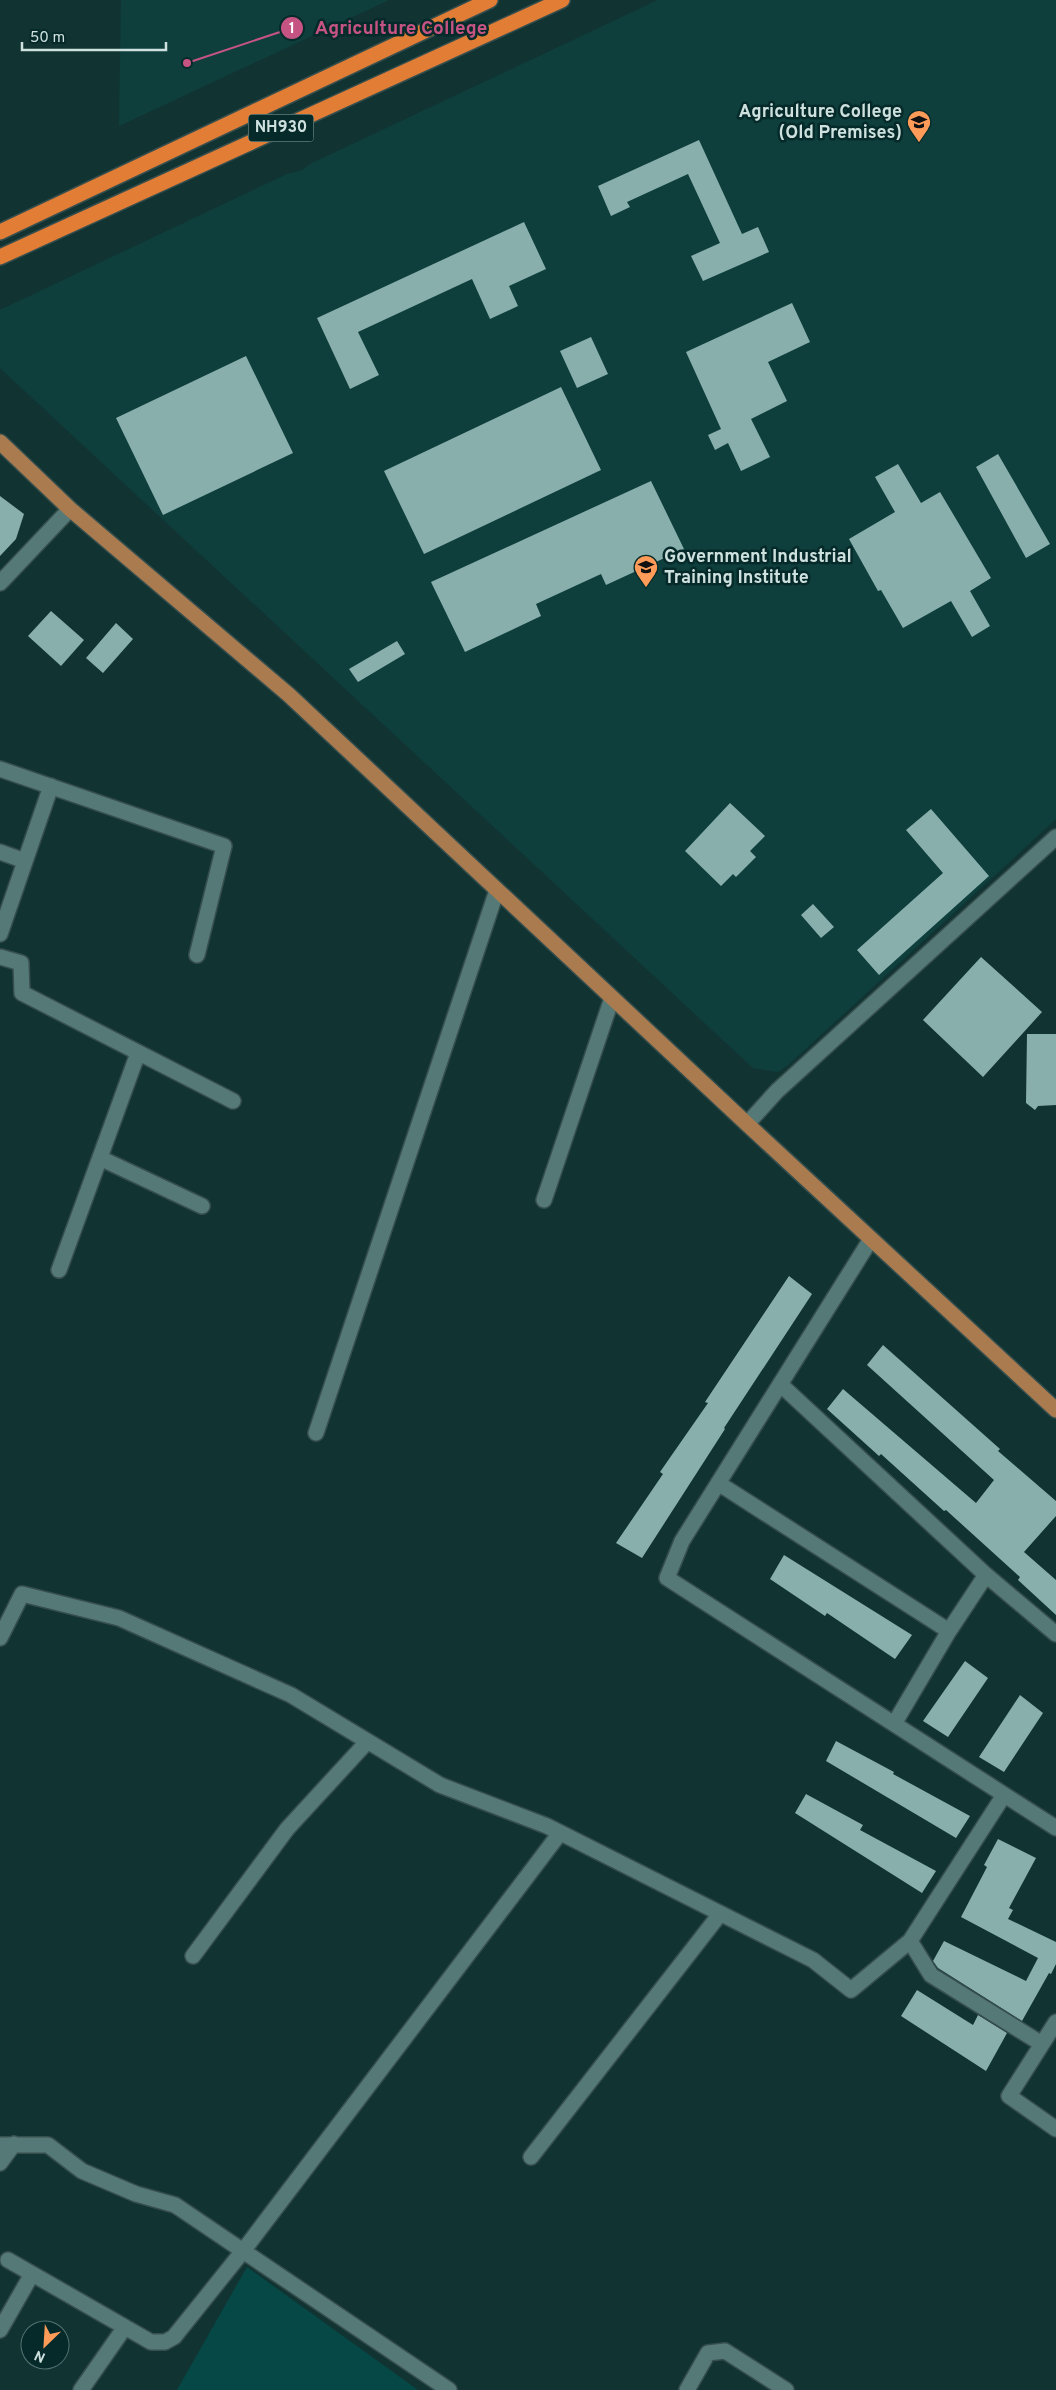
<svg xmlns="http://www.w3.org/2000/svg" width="1056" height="2390" font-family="Overpass,sans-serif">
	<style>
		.built { fill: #0e3f3d }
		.grass { fill: #054846 }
		.building { fill: #89afac }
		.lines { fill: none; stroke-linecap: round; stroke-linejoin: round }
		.minor-casing { stroke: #364e4d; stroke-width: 18 }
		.major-casing { stroke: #364e4d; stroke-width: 18 }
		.highway-casing { stroke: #364e4d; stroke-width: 18 }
		.minor { stroke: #557977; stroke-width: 15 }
		.major { stroke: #a97b4f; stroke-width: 15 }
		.highway { stroke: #e17d35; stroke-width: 15 }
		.labels { text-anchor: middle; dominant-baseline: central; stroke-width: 5; stroke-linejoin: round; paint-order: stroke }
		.shield { fill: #052a29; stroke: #92aaa8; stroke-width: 1 }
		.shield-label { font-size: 16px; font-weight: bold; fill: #cee1df }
		.poi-label { font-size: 18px; font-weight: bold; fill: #cee1df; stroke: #052a29; text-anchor: end }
		.leader { fill: none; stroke: #c65483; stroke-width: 2 }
		.callout-dot { fill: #c65483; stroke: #052a29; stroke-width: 2 }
		.mark-label { font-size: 15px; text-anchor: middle; font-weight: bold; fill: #fff }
		.callout-label { font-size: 19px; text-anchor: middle; font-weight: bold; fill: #c65483; stroke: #052a29; stroke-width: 5; stroke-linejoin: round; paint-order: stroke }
	</style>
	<rect width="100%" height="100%" fill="#113433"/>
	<path class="built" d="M121,0H389L119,126Z
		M658,0H1056V819L788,1065L778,1072L753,1068L0,368V310L287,174L303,170L310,164Z"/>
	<path class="grass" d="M247,2267L418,2390H177Z"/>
	<path class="building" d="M699,140L742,234L758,227L769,252L703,281L691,256L720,243L688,174L627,202L630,207L611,216L598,186Z
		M524,222L546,269L509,286L518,306L490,319L472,279L358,332L379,375L350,389L317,318Z
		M792,303L810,342L768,362L787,401L751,419L770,457L741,471L728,443L715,450L708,435L721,429L686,352Z
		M591,337L608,374L577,388L560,351Z
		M246,356L293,453L163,515L116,418Z
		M561,387L601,470L424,554L384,471Z
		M998,454L1050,544L1026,558L976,467Z
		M898,464L921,503L940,492L991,578L970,591L990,626L972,637L951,601L903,628L881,590L878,591L849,539L895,512L875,477Z
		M651,481L684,549L606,585L601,574L536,604L541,616L465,652L431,582Z
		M0,496L24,514L16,539L0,556Z
		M51,611L84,640L61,666L28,636Z
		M116,623L133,639L103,673L86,658Z
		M397,641L405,654L358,682L349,669Z
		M730,803L765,836L750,851L756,857L736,877L733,874L721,886L685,851Z
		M931,809L989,876L879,975L857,950L943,873L906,830Z
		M813,904L834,927L821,938L801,915Z
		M981,957L1042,1012L983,1077L923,1020Z
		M1027,1034H1056V1105L1038,1106L1035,1110L1026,1103Z
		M789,1276L812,1294L724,1428L725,1429L642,1558L616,1543L663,1474L660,1472L708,1403L705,1402Z
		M883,1345L1000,1449L998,1451L1056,1501V1516L1024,1552L1056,1580V1615L1018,1580L1020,1577L946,1510L944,1511L881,1454L879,1456L827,1409L843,1389L976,1503L994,1480L867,1365Z
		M784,1555L912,1635L895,1659L827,1613L825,1616L770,1579Z
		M965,1661L988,1678L948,1737L923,1721Z
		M1020,1695L1043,1713L1004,1772L979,1757Z
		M836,1741L894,1772L893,1774L970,1816L956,1838L826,1761Z
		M806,1794L863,1825L860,1830L936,1871L922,1893L795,1813Z
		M998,1839L1036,1858L1009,1908L1013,1910L1008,1919L1056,1942V1964L1051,1974L1049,1973L1022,2021L938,1968L933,1961L944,1941L1026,1981L1038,1958L961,1917L987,1867L984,1865Z
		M917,1990L973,2025L978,2015L1007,2033L986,2071L901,2016Z"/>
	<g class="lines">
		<g class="minor-casing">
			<path id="minor" d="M0,583L70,509
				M0,769L224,846L197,955
				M0,852L25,861
				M0,934L51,786
				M0,957L21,963L22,993L233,1101
				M747,1124L777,1091L1056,837
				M100,1158L202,1206
				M544,1200L612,998
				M871,1239L682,1541L667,1578L1056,1828
				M59,1270L138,1053
				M780,1384L986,1575L1056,1634
				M316,1433L497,890
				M718,1483L949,1631
				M0,1638L22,1594L119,1618L291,1695L440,1785L547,1826L813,1960L851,1990L910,1941L1004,1795
				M894,1724L949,1631L986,1575
				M910,1941L931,1975L1042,2044
				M193,1956L287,1829L367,1742
				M1056,2022L1009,2096L1056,2129
				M0,2145H48L82,2171L136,2194L175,2205L449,2390
				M531,2157L720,1914
				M0,2163L14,2144
				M8,2260L151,2342H165L174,2337L243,2251L560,1833
				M0,2330L32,2274
				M81,2390L125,2327
				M687,2390L708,2353L725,2351L786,2390"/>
		</g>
		<g class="major-casing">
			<path id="major" d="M0,442L70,509L289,695L747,1124L1056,1410"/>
		</g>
		<g class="highway-casing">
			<path id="highway" d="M0,232L490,0
				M0,257L562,0"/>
		</g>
		<use href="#minor" class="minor"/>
		<use href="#major" class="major"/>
		<use href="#highway" class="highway"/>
	</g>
	<defs>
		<g id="university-pin" transform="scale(1.25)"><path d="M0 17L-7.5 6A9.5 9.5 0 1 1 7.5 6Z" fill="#fe9b59" stroke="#052a29"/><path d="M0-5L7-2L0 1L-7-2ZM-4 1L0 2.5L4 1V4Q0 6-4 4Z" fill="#111"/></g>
		<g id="school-pin" transform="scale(1.25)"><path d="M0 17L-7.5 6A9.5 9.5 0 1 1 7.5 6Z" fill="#fe9b59" stroke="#052a29"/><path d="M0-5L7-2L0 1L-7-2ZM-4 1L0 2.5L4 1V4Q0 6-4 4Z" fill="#111"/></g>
	</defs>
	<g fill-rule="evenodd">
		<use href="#university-pin" x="919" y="122"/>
		<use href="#school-pin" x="646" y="567"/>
	</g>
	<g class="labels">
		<rect class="shield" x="248.5" y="114.5" width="65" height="27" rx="4"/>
		<g class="shield-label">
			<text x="281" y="128">NH930</text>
		</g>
		<g class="poi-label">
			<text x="902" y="112">Agriculture College<tspan x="902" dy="21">(Old Premises)</tspan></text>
			<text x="664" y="557" text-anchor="start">Government Industrial<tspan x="664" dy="21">Training Institute</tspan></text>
		</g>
	</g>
	<path class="leader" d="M187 63L292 28"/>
	<g class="callout-dot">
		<circle cx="187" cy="63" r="5"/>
		<circle cx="292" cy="28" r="12"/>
	</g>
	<g class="mark-label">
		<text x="292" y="33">1</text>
	</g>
	<g class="callout-label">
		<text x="401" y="34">Agriculture College</text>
	</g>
	<g transform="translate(45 2345) rotate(205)"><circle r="24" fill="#052a29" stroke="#557372"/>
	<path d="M0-4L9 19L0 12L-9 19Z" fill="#fe9b59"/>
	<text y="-8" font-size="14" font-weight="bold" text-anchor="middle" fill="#cee1df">N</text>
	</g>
	<path d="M22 42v8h144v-8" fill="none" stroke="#cee1df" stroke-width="2.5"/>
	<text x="30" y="42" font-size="15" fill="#cee1df" stroke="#052a29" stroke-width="4" paint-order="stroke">50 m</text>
</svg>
